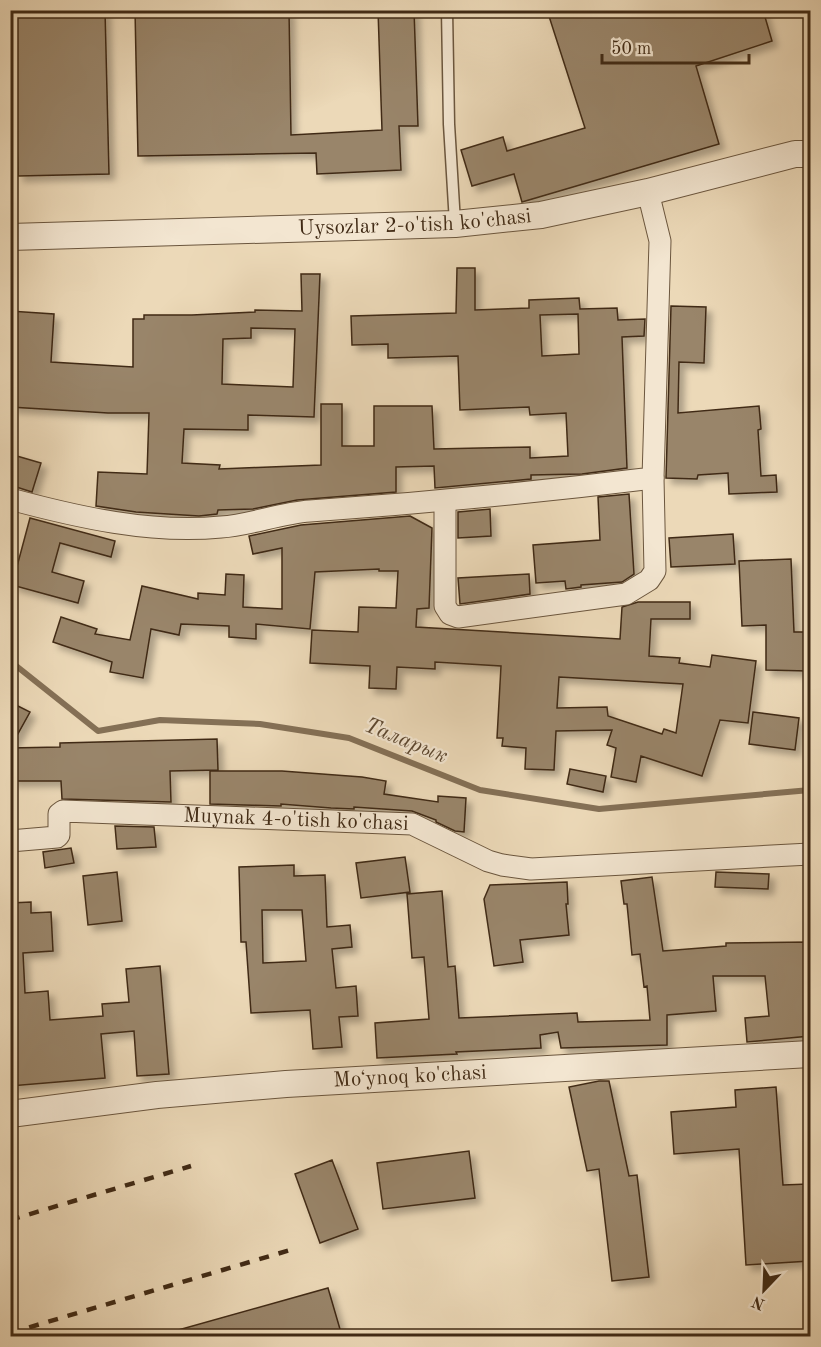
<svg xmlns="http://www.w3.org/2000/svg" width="821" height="1347" font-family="'Old Standard TT',serif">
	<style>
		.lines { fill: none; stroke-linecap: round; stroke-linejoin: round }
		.stream { stroke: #847056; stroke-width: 6 }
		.building { fill: #99856a; stroke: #402a15; stroke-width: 1.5; fill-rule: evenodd; filter: url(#shadow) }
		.service-casing { stroke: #6b563e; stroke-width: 13 }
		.minor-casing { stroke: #6b563e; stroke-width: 23 }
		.tertiary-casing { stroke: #6b563e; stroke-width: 28 }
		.service { stroke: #f3e6d1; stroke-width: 10 }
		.minor { stroke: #f3e6d1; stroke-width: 21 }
		.tertiary { stroke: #f3e6d1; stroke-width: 26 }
		.rail { stroke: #402a15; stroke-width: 4.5; stroke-dasharray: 10 10; stroke-linecap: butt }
		.labels { text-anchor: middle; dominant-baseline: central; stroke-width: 4.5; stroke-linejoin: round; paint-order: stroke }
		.street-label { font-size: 21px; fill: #402a15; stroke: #f3e6d1 }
		.water-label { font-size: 22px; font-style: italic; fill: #5c4730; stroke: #f3e6d1 }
	</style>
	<defs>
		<filter id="shadow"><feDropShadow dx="5.5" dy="5.5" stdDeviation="3" flood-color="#0004"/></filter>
	</defs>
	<rect width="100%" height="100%" fill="#ecd9b8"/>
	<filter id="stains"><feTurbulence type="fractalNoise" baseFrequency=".00333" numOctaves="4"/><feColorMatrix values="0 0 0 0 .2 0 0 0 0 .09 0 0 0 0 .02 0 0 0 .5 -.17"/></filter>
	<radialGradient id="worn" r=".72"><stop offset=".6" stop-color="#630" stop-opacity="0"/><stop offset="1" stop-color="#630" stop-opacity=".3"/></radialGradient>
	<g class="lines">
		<path class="stream" d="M10,661L98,731L160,720L260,724L349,738L480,790L599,809L810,790"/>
	</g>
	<path class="building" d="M13,10H105L109,174L18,176Z
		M135,10H289L291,135L382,130L378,10H414L418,126H399L401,170L317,174L316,153L138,156Z
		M547,10H763L772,41L696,66L719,144L522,202L514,174L472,186L461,150L503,137L507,151L585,128Z
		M457,268H475V310L529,308V300L579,298L580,309L617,308L618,320L645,319L644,336L622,337L627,468L582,474L531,475V479L435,488L434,466L396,467V492L297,500L253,509L218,510L217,514L199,516L136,512L96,506L98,472L147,474L149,413H108L10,407V311L54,314L51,362L133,367V319H144V315H192L255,312V310L302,311L301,274H320L314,417L248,415V430L184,429L182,463L220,465L219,469L321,465V404H342V446H374V406H432L434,449L530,447V458L568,456L566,413L530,415L529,407L460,410L458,356L388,358V344L352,345L351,316L456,313ZM578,314L579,354L542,356L540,315ZM251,328L295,329L293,387L222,384L223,339L251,338Z
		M671,306L706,307L704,363L679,362L678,413L759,406L761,429L758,430L761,476L776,475L777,492L729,494L728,473L698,475L697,479L666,478Z
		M10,454L41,463L32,492L10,485Z
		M629,494L634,574L622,582L581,585V587L566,589L565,581L536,583L533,545L600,540L598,497Z
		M490,509L491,536L458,538V512Z
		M410,516L432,528L429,608L417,609L416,627L620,639L622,607L638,602H690V619H651L649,656L680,658L679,663L710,667L712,655L756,661L748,723L720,720L702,776L641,756L636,782L611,777L616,748L607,745L612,730L556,731L554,770L525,769L526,748L502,746L503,738H497L501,666L435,662V669L397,667L396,689L369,688L370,666L310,663L312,630L358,632L359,607L396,608L398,571H379V569L315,572L310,629L256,624V639L229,637V626L181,624L179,635L151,629L143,678L110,672L112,662L53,642L61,617L97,629L95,634L130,640L142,586L198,599V593L225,595L226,574L244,575L243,607L282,609V548L253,554L249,536L301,525ZM559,677L683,684L676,733L664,729L662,734L608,716L607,707L557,708Z
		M30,518L115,541L111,557L60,543L52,572L84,581L78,603L12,585Z
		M733,534L735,564L671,567L669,538Z
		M791,559L794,632H809L808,671L766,670V625L742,626L739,561Z
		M529,574L530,594L460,604L458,578Z
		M10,702L30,712L10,748Z
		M753,712L799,718L795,750L749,744Z
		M217,739L218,770L170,771L171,802L62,799L61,781H10V748L60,747V743Z
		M570,769L606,776L603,792L567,784Z
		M210,771H282L362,777L386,781L384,794L438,802V796L466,798L464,832L455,831L436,822V820L412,811L354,807V809L331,808L281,804V806L210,804Z
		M115,826L154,827L156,847L117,849Z
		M71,848L74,863L45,868L43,852Z
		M405,857L410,892L361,898L356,863Z
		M294,865V876L325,875L327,927L350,925L352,947L332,949L336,988L356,986L358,1016L339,1017L342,1047L313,1049L310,1010L251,1013L246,942H241L239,867ZM262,910H302L306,961L263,963Z
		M117,872L122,921L88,925L83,876Z
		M716,872L769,874L768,889L715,887Z
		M652,877L663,951L726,946V943L810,942V1036L747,1042L745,1018L769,1016L765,976H713L716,1011L667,1015V1045L561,1048L558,1032L540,1035L541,1048L456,1052L457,1054L377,1058L375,1023L429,1019L424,957L412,958L407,894L442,891L448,967L455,966L459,1018L577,1013L578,1022L650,1020L647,986L644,987L640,954L632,955L627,904H624L621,881Z
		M567,882L568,904H566L569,935L520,940L523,962L494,966L484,899L490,885Z
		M31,902V913L51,912L53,951L23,953L25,993L48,991L50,1020L103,1016L102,1004L129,1002L126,969L160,966L169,1074L137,1076L134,1031L101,1034L105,1078L10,1086V903Z
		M599,1081H609L629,1176L637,1175L649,1277L612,1281L599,1169L587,1171L569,1087Z
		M776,1087L783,1185L808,1184L810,1199V1261L746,1265L739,1149L674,1154L671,1112L736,1107L735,1090Z
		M469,1151L475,1198L383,1209L377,1163Z
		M332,1160L358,1229L320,1243L295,1174Z
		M328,1288L342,1336H172L171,1332Z"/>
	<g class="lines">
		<g class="service-casing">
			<path id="service" d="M447,10L449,124L455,223"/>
		</g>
		<g class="minor-casing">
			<g id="minor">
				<path d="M10,499C77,517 151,534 221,527C251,525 280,513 310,511C425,503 539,492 653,478L660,241L648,192"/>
				<path d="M445,501V606L450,614L458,617L626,594L649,580L655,571L653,478"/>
				<path id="s1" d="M10,841L57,837L59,835V814L63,811L412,824L488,861L502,865L531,869L810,854"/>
			</g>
		</g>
		<g class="tertiary-casing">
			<g id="tertiary">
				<path id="s2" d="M10,237L455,224L541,215L648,192L795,154H810"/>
				<path d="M10,1114L157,1095L286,1084L810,1054"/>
			</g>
		</g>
		<use href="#service" class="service"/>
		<use href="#minor" class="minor"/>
		<use href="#tertiary" class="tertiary"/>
		<path class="rail" d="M10,1220L191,1166
			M10,1333L297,1248"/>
	</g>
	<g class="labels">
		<g class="street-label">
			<text stroke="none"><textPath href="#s2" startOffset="405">Uysozlar 2-o'tish ko'chasi</textPath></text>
			<text stroke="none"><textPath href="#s1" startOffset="309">Muynak 4-o'tish ko'chasi</textPath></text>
			<text transform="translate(410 1077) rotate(-3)">Moʻynoq ko'chasi</text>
		</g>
		<g class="water-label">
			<text transform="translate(406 741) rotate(22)">Таларык</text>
		</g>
	</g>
	<rect width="821" height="1347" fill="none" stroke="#ecd9b8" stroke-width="36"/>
	<rect x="12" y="12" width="797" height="1323" fill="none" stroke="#402a15" stroke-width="3"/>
	<rect x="18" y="18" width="785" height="1311" fill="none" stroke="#402a15" stroke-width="1.5"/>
	<g transform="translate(764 1290) rotate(203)" stroke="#f3e6d1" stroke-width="4.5" paint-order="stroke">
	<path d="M0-4.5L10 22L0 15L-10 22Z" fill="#402a15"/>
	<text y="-9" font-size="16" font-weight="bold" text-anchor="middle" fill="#402a15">N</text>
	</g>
	<path d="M602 54v9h147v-9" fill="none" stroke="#402a15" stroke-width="3"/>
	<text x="611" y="54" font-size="18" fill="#402a15" stroke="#f3e6d1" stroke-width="4.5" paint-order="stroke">50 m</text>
	<rect width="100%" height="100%" filter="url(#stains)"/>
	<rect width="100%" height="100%" fill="url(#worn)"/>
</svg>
